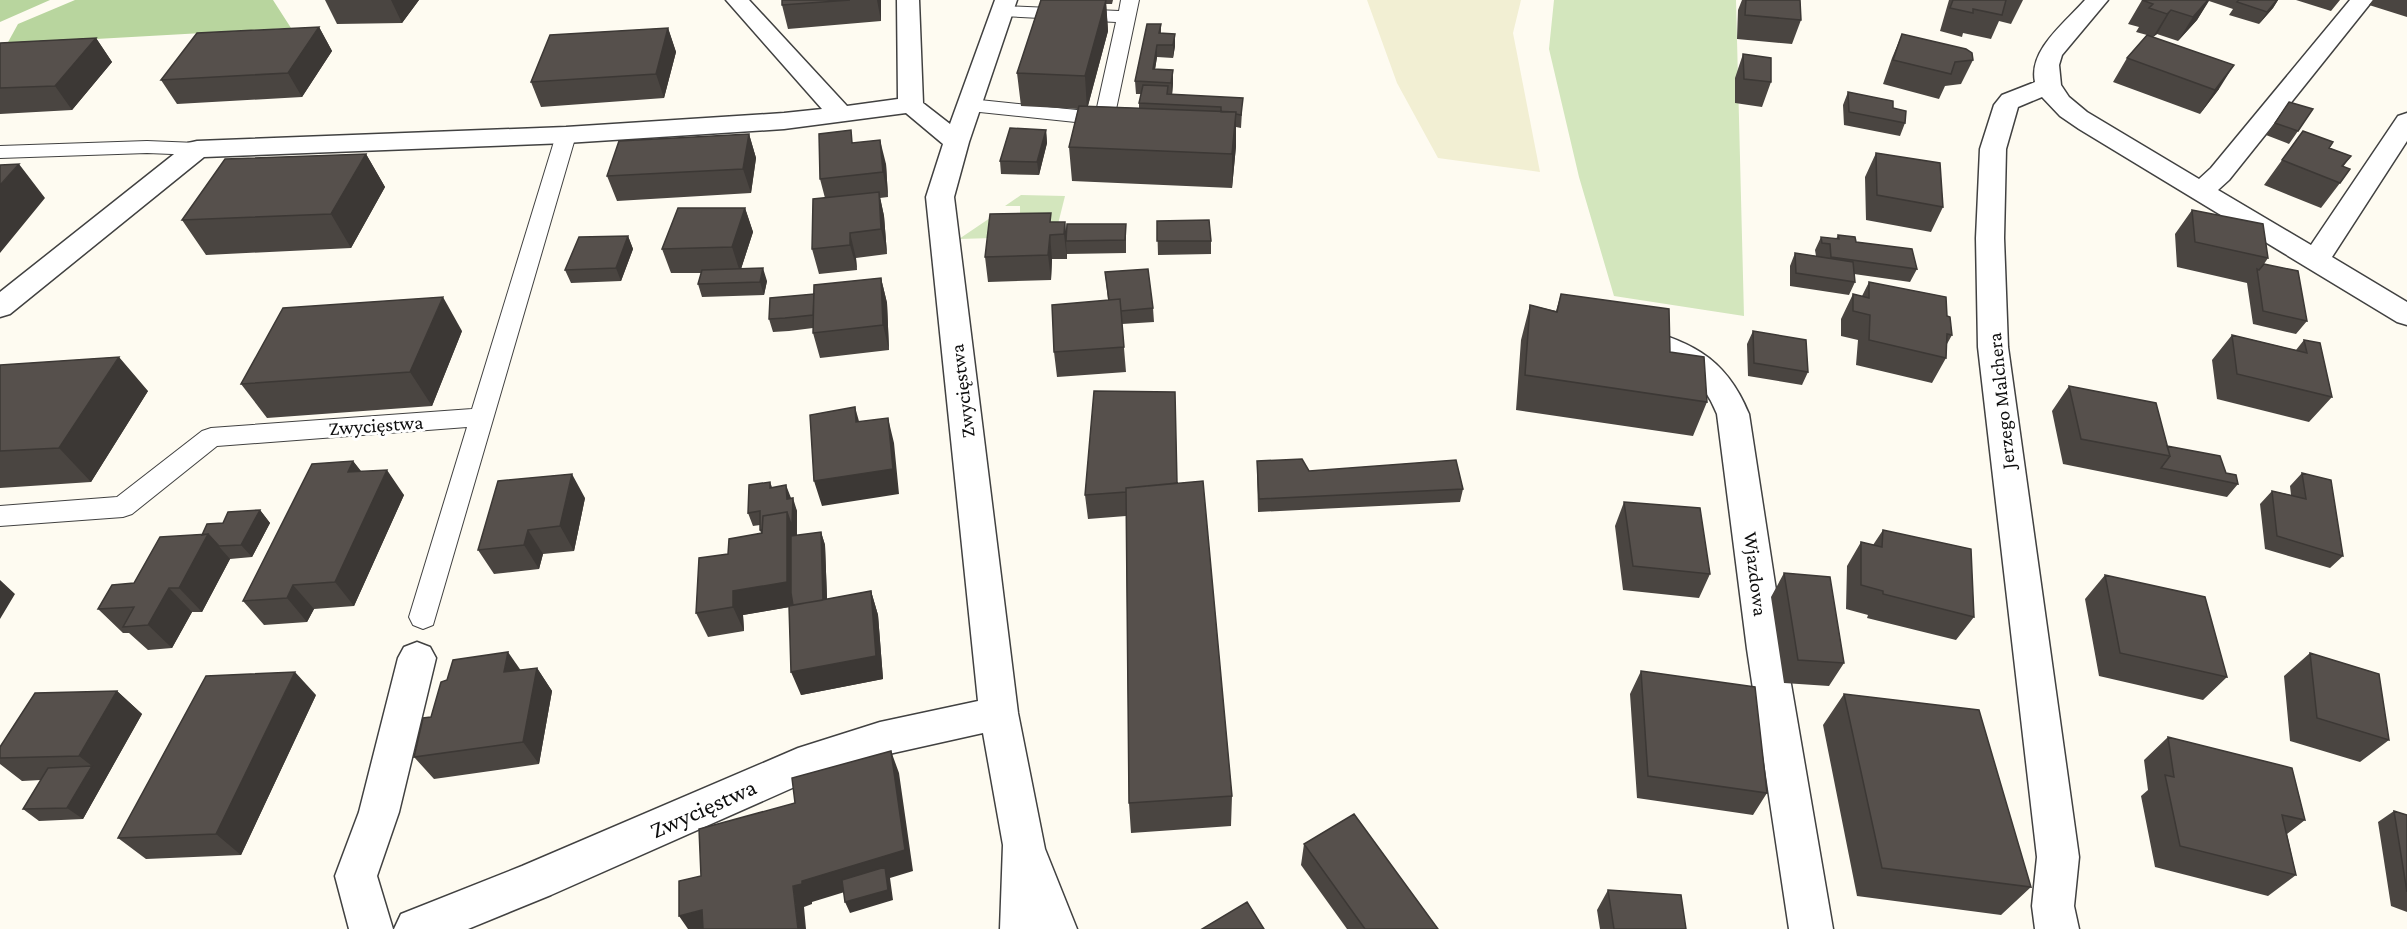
<svg xmlns="http://www.w3.org/2000/svg" width="2407" height="929" font-family="'Crimson Pro',serif">
	<style>
		.farmland { fill: #f2efd3 }
		.green { fill: #d3e6bd }
		.forest { fill: #b8d59e }
		.lines { fill: none; stroke-linecap: round; stroke-linejoin: round }
		.service-casing { stroke: #414141; stroke-width: 2 }
		.minor-casing { stroke: #414141; stroke-width: 3 }
		.service { fill: #fff; fill-rule: evenodd }
		.minor { fill: #fff; fill-rule: evenodd }
		.wall { fill: #4a4541 }
		.shaded-wall { fill: #3c3835 }
		.building { fill: #56504c; stroke: #3c3835; stroke-width: 1.5 }
		.labels { text-anchor: middle; dominant-baseline: central; stroke-width: 6; stroke-linejoin: round; paint-order: stroke }
		.street-label { font-size: 20px; fill: #0e0e0e; stroke: #fff }
		.near-street-label { font-size: 24px; fill: #0e0e0e; stroke: #fff }
	</style>
	<rect width="100%" height="100%" fill="#fefbf1"/>
	<path class="farmland" d="M1367,0H1521L1513,33L1540,172L1438,158L1397,83Z"/>
	<path class="green" d="M1554,0H1736L1744,316L1614,296L1579,177L1549,49Z
		M1021,195L1065,196L1055,236L959,239L993,216L1020,224V206H1005Z"/>
	<path class="forest" d="M0,0H50L0,22Z
		M75,0H273L291,28L7,44L18,24Z"/>
	<g class="lines">
		<g class="service-casing">
			<path id="service" d="M1121,0H1139L1114,119L1111,123L1104,125L970,111L963,109L960,105L963,101L970,99L1096,112L1116,22L1002,16L996,15L993,11L996,7L1002,6L1119,11Z
				M566,129L573,131L576,135L433,625L423,629L413,625L409,617L467,427L217,446L132,514L123,517L0,526V506L117,497L202,431L211,428L472,409L556,135L559,131Z
				M147,141L197,143L204,145L207,149L204,153L197,155L147,153L0,158V146Z"/>
		</g>
		<g class="minor-casing">
			<path id="minor" d="M726,0H749L847,106L898,99L897,0H919L923,103L950,124L995,0H1017L969,142L954,197L1018,713L1045,849L1077,929H1000L1003,845L983,733L880,756L808,781L551,895L468,929H394L401,914L522,866L798,748L880,722L978,701L926,197L943,144L906,113L784,129L566,143L204,157L10,314L0,317V292L188,143L197,141L566,127L784,113L822,109Z
				M2085,0H2108L2062,55L2059,65L2061,85L2069,97L2087,112L2199,179L2211,168L2350,0H2373L2229,180L2218,190L2311,245L2398,116L2407,113V141L2332,257L2407,302V325L2397,322L2079,129L2060,116L2042,97L2018,107L2006,149L2004,238L2008,347L2079,857L2074,906L2079,929H2035L2032,906L2037,857L1978,347L1976,238L1980,149L1994,105L2002,95L2035,82C2028,50 2066,22 2085,0Z
				M1627,324C1687,341 1724,353 1749,414L1785,649L1833,929H1789L1747,649L1717,414C1702,376 1677,362 1640,349C1629,345 1618,344 1612,334L1616,327Z
				M417,642L430,647L436,658L399,812L377,876L393,929H349L335,876L359,812L398,658L404,647Z"/>
		</g>
		<use href="#service" class="service"/>
		<use href="#minor" class="minor"/>
	</g>
	<path class="wall" d="M325,0H419L402,23L337,24Z
		M782,0H881V21L788,29L782,5Z
		M1041,0H1113L1112,4H1106L1108,31L1088,106L1139,108V103L1141,94H1136L1135,81L1161,24V33L1175,46L1173,58L1157,57L1155,69L1173,83L1172,95L1242,111L1241,128L1236,127V146L1232,188L1072,181L1069,147L1078,109L1021,106L1017,73Z
		M1742,0H1800L1801,20L1792,44L1737,39L1738,10Z
		M1949,0H2023L2011,24L1999,21L1991,39L1963,33L1962,37L1940,31Z
		M2142,0H2278L2273,8L2259,24L2229,15L2233,9L2209,1L2197,20L2178,41L2157,34L2153,37L2219,89L2200,114L2113,82L2127,58L2147,35L2136,32L2139,27L2128,24Z
		M2296,0H2340L2331,11Z
		M2373,0H2407V17L2369,5Z
		M319,27L332,51L302,97L177,104L161,80Z
		M668,28L676,52L664,98L541,107L531,82Z
		M1902,34L1973,60L1961,84L1945,86L1939,99L1883,84L1892,58Z
		M96,38L112,62L72,110L0,114V43Z
		M1743,54L1771,82L1762,107L1735,103V78Z
		M1848,92L1893,108L1905,123L1900,136L1844,125L1843,105Z
		M2289,102L2298,131L2289,144L2266,135Z
		M1046,130L1047,143L1039,175L1001,174L1000,161Z
		M2303,131L2329,148L2351,156L2343,167L2340,183L2321,208L2264,185Z
		M749,134L756,158L751,193L617,201L607,176Z
		M854,143L886,164L888,197L880,198L884,216L887,254L856,258L857,270L819,274L812,249L825,198L820,179Z
		M1876,153L1943,207L1931,232L1866,220L1865,177Z
		M366,154L385,187L351,248L206,255L182,220Z
		M745,208L753,232L741,269L767,281L764,295L702,297L698,284L701,273H671L662,249Z
		M2192,210L2268,258L2264,264L2307,321L2296,334L2253,324L2247,283L2177,267L2175,234Z
		M1157,221L1211,241V254L1158,255Z
		M1052,222H1065L1066,235L1126,224V253L1067,254V253V259H1052L1051,280L988,282L985,257Z
		M1838,235L1856,242L1917,269L1910,282L1854,274L1855,282L1849,295L1790,286V266L1795,253L1816,256L1815,250L1821,237L1836,239Z
		M628,236L633,249L621,281L571,283L565,270Z
		M1105,272L1153,308L1154,322L1122,324L1126,372L1057,377L1054,352L1108,300Z
		M881,278L887,303L889,350L820,358L813,333V328L789,331L773,332L769,319L814,294Z
		M1869,282L1947,316L1952,335L1947,344L1946,358L1932,383L1856,365L1858,340L1841,336V319L1853,294L1862,296Z
		M1561,294L1670,352L1707,402L1693,436L1516,410L1521,340L1530,305L1556,311Z
		M462,331L432,406L267,418L241,384Z
		M1753,331L1808,372L1802,385L1748,376L1747,344Z
		M2232,335L2296,350L2304,340L2332,397L2309,422L2217,399L2212,360Z
		M0,365L148,391L91,482L0,488Z
		M2069,386L2167,446L2226,473L2238,484L2227,497L2063,464L2052,411Z
		M353,461L361,471L404,495L354,606L314,609L307,622L264,625L243,601Z
		M1257,461L1309,471L1463,489L1460,502L1258,512L1257,474Z
		M2302,473L2343,556L2330,568L2265,549L2260,504L2272,491L2291,495L2290,486Z
		M770,482L772,487L791,499L797,511V536L821,532L825,545L827,599L871,591L878,615L883,679L801,695L789,607L743,615L744,631L708,637L696,613L728,554L762,533L760,530V525L753,526L748,513Z
		M1177,483L1232,796L1231,826L1131,833L1129,803L1126,516L1088,519L1085,495Z
		M585,498L574,551L543,554L539,569L494,574L478,550Z
		M1624,502L1710,574L1699,598L1623,590L1615,526Z
		M260,510L270,523L252,557L230,559L202,612H192L172,648L148,650L129,633H123L98,609L202,535L223,523Z
		M1883,530L1974,617L1956,640L1867,618L1868,615L1846,609L1847,566L1861,542L1873,545Z
		M1784,573L1844,663L1829,686L1784,683L1771,597Z
		M2105,575L2227,677L2203,700L2099,676L2085,599Z
		M2310,653L2389,740L2360,762L2290,741L2284,676Z
		M537,668L552,691L539,764L434,779L414,757L431,717L521,670Z
		M1641,671L1767,793L1753,815L1637,798L1630,694Z
		M117,691L142,714L83,819L39,821L23,809L41,780L22,781L0,764V747Z
		M1844,694L2031,887L2001,915L1857,896L1823,725Z
		M316,695L241,855L146,859L118,838Z
		M2168,737L2305,820L2287,834L2296,875L2268,896L2155,867L2141,796L2148,790L2144,760Z
		M2394,811L2407,815V912L2391,906L2378,822Z
		M1304,844L1438,929H1347L1301,865Z
		M1608,890L1686,929H1600L1597,910Z"/>
	<path class="shaded-wall" d="M391,0H419L402,23Z
		M877,0H881V21Z
		M1106,0L1108,31L1087,109L1085,76Z
		M2208,0H2209L2197,20L2178,41L2193,17Z
		M2277,0H2278L2273,8L2259,24L2267,12Z
		M2171,10L2157,34L2153,37L2167,14Z
		M319,27L332,51L302,97L288,73Z
		M668,28L676,52L664,98L656,74Z
		M1175,34V46L1173,58V45Z
		M96,38L112,62L72,110L55,86Z
		M1157,45V57L1153,82V69Z
		M2234,65L2219,89L2200,114L2215,90Z
		M1173,70V83L1172,95L1171,83Z
		M1236,112V146L1232,188V154Z
		M1046,130L1047,143L1039,175L1037,162Z
		M749,134L756,158L751,193L743,169Z
		M880,140L886,164L888,197L883,172Z
		M366,154L385,187L351,248L331,214Z
		M19,164L45,198L0,253V185Z
		M879,192L884,216L887,254L881,229Z
		M745,208L753,232L740,272L732,247Z
		M1065,222L1067,241H1066L1067,259L1064,234Z
		M850,233L856,258L857,270L850,245Z
		M1050,235L1052,259L1051,280L1048,255Z
		M628,236L633,249L621,281L616,268Z
		M763,268L767,281L764,295L760,282Z
		M881,278L887,303L889,350L883,325Z
		M443,297L462,331L432,406L410,372Z
		M119,357L148,391L91,482L59,448Z
		M855,407L862,432L856,422Z
		M888,418L894,443L899,494L822,506L814,481Z
		M353,461L371,485L348,472Z
		M387,470L404,495L354,606L335,582Z
		M572,474L585,498L574,551L560,526Z
		M786,485L791,498L787,499Z
		M793,498L797,511L796,606L743,615L744,631L733,607V591L765,543L760,530Z
		M260,510L270,523L252,557L241,545Z
		M528,530L543,554L539,569L524,545Z
		M821,532L825,545L828,624L799,629Z
		M208,534L230,559L202,612L179,588Z
		M0,580L15,594L0,619Z
		M293,585L314,609L307,622L287,598Z
		M169,588L192,612L172,648L148,625Z
		M871,591L878,615L883,679L801,695L791,672Z
		M508,652L524,675L504,672Z
		M537,668L552,691L539,764L523,742Z
		M295,672L316,695L241,855L216,834Z
		M117,691L142,714L83,819L67,808L92,766L79,756Z
		M891,751L899,773L913,871L890,878L893,900L850,913L845,902L887,879L812,902V904L804,907L806,929H798L793,886L802,881Z
		M702,910L715,929H688L679,916Z"/>
	<path class="building" d="M782,0H850L782,5Z
		M1041,0H1106L1085,76L1017,73Z
		M1746,0H1800L1801,20L1745,15Z
		M1953,0H2006L2002,15L1973,9V13L1950,8Z
		M2142,0H2208L2193,17L2171,10L2167,14L2149,8L2153,4Z
		M2239,0H2277L2267,12L2237,2Z
		M1147,24H1161L1159,33L1175,34L1173,45H1157L1153,69L1173,70L1171,83L1135,81Z
		M319,27L288,73L161,80L197,33Z
		M668,28L656,74L531,82L550,35Z
		M1902,34L1966,49L1972,53L1973,60L1955,62L1951,74L1893,60Z
		M2147,35L2234,65L2215,90L2127,58Z
		M96,38L55,86L0,88V43Z
		M1743,54L1771,58V82L1744,79Z
		M1143,85L1168,86L1167,94L1243,98L1241,115L1236,114V112H1221V107L1139,103Z
		M1848,92L1893,101V108L1906,111L1905,123L1849,112Z
		M2289,102L2313,109L2298,131L2275,123Z
		M1079,106L1236,112L1232,154L1069,147Z
		M1010,128L1046,130L1037,162L1000,161Z
		M851,130L852,143L880,140L883,172L820,179L819,134Z
		M2303,131L2333,142L2329,148L2351,156L2342,166L2350,169L2340,183L2282,160Z
		M749,134L743,169L607,176L619,141Z
		M1876,153L1940,163L1943,207L1877,195Z
		M366,154L331,214L182,220L225,159Z
		M19,164L0,185V165Z
		M879,192L881,229L850,233V245L812,249L813,199Z
		M678,208H745L732,247L662,249Z
		M2192,210L2263,224L2268,258L2195,242Z
		M1051,213L1050,222H1065L1064,234L1050,235L1048,255L985,257L990,214Z
		M1209,220L1211,241H1157V221Z
		M1067,224H1126L1125,240L1066,241Z
		M1838,235L1855,237L1856,242L1912,249L1917,269L1831,257L1830,244L1822,243L1821,237L1839,239Z
		M628,236L616,268L565,270L579,237Z
		M1795,253L1853,262L1855,282L1796,273Z
		M2264,264L2298,271L2307,321L2263,311L2257,269L2259,270Z
		M763,268L760,282L698,284L702,270Z
		M1148,269L1153,308L1121,311L1120,299L1109,300L1105,272Z
		M881,278L883,325L813,333L814,285Z
		M1869,282L1946,297L1947,316L1950,317L1952,335L1947,334L1946,358L1869,340L1870,315L1853,311V294L1869,298Z
		M814,294L813,315L785,318L769,319L770,298Z
		M1561,294L1669,309L1670,352L1704,357L1707,402L1525,375L1530,305L1557,312Z
		M443,297L410,372L241,384L283,308Z
		M1120,299L1124,347L1054,352L1052,305Z
		M1753,331L1806,340L1808,372L1754,363Z
		M2232,335L2307,353L2304,340L2320,343L2332,397L2237,374Z
		M119,357L59,448L0,451V365Z
		M2069,386L2156,403L2170,456L2081,439Z
		M1094,391L1175,392L1177,483L1126,488V492L1085,495Z
		M855,407L856,422L888,418L893,469L814,481L810,415Z
		M2167,446L2220,456L2226,473L2236,475L2238,484L2161,468L2170,456Z
		M1302,459L1309,471L1456,460L1463,489L1259,499L1257,461Z
		M353,461L348,472L387,470L335,582L293,585L287,598L243,601L312,464Z
		M2302,473L2331,480L2343,556L2277,536L2272,491L2306,499Z
		M572,474L560,526L528,530L524,545L478,550L498,481Z
		M1203,481L1232,796L1129,803L1126,488Z
		M770,482V488L786,485L787,499L793,498L792,524H791L787,512L763,516L762,530H760V511L748,513L749,485Z
		M1624,502L1700,508L1710,574L1633,566Z
		M260,510L241,545L219,546L208,534L202,535L207,524L223,523L228,512Z
		M787,512V582L733,591V607L696,613L699,558L728,554L729,539L762,533L763,516Z
		M1883,530L1971,549L1974,617L1883,594V591L1861,585V542L1882,547Z
		M821,532L823,600L793,605L791,593V536Z
		M208,534L179,588H169L148,625L123,627L134,607L98,609L112,585L134,583L160,537Z
		M1784,573L1830,577L1844,663L1798,660Z
		M2105,575L2205,597L2227,677L2120,653Z
		M871,591L876,656L791,672L789,606Z
		M508,652L504,672L537,668L523,742L414,757L423,718L431,717L441,682L447,680L453,660Z
		M2310,653L2379,674L2389,740L2317,718Z
		M1641,671L1755,687L1767,793L1648,776Z
		M295,672L216,834L118,838L206,676Z
		M117,691L79,756L0,758V747L35,693Z
		M1844,694L1979,710L2031,887L1882,868Z
		M2168,737L2292,768L2305,820L2282,815L2296,875L2180,846L2165,775L2174,777Z
		M891,751L905,850L802,881V884L793,886L798,929H703L702,910L679,916V881L701,876L699,829L795,803L792,778Z
		M92,766L67,808L23,809L48,768Z
		M2394,811L2407,815V892Z
		M1354,814L1438,929H1365L1304,844Z
		M885,867L888,890L845,902L842,880Z
		M1608,890L1681,895L1686,929H1614Z
		M1247,902L1264,929H1202Z"/>
	<g class="labels">
		<g class="street-label">
			<text transform="translate(962 391) rotate(-97)">Zwycięstwa</text>
			<text transform="translate(2001 401) rotate(-96)">Jerzego Malchera</text>
			<text transform="translate(376 425) rotate(-4)">Zwycięstwa</text>
			<text transform="translate(1756 574) rotate(83)">Wjazdowa</text>
		</g>
		<g class="near-street-label">
			<text transform="translate(703 808) rotate(-24)">Zwycięstwa</text>
		</g>
	</g>
</svg>
